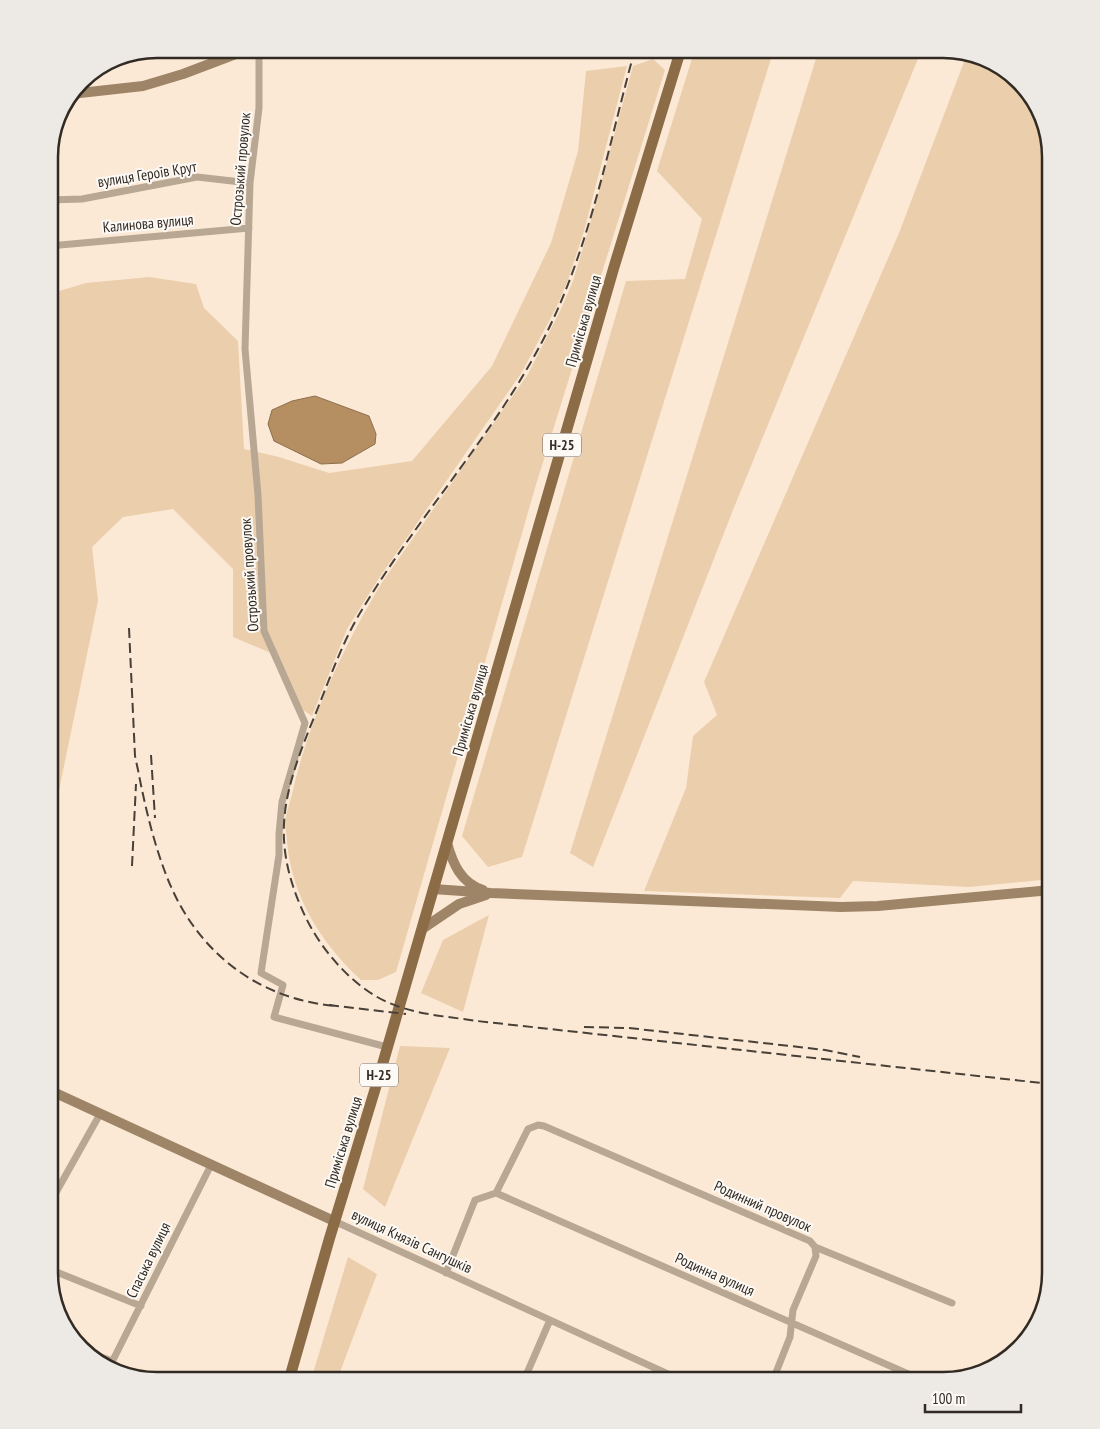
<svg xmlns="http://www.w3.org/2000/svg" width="1100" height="1429" font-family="'PT Sans Narrow',sans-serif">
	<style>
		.green { fill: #ebceac }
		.water { fill: #b58e61; stroke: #8d704e }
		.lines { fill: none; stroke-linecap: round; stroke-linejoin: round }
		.minor { stroke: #b8a793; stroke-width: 7 }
		.secondary { stroke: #9e8567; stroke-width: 10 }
		.primary { stroke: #8b6c47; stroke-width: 11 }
		.rail { stroke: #484037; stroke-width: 2; stroke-dasharray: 10 5; stroke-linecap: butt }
		.labels { text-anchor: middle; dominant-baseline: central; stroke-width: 4; stroke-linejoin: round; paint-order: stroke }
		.shield { fill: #fdf9f5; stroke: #6e6962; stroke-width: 1 }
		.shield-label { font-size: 14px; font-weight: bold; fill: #312b23 }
		.street-label { font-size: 15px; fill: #312b23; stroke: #fdf9f5 }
		.rim { fill: none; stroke: #312b23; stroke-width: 2.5 }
	</style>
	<rect width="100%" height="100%" fill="#fbe9d6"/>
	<path class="green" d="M695,49H774L522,857L488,867L462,836L626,281L685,279L702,219L657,171Z
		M819,49H922L735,505L593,867L570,853Z
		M967,54L997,63L1033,97L1051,156V879L969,887L853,881L840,898L644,891L686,788L693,736L717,715L704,682L899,233Z
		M653,59L665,70L535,488L396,972L378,980H361C321,943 292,897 287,842C287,836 285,829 285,823C286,812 291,800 293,790C309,720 346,641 383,581L528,374L561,309L573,281L588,231L633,66Z
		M627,66L584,231L568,280L556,308L522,372L379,578L347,629L312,716L300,708L278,656L233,637V569L173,509L123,517L92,547L98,601L57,800L49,804V294L86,283L149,277L196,284L204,308L238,341L244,449L279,457L329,473L412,461L492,366L551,243L578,151L586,71Z
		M489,915L463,1012L421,993L443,940Z
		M400,1046L450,1048L385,1207L363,1189Z
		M348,1257L377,1274L337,1380H311Z"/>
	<path class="water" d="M315,396L369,416L376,434L375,444L342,463L321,464L274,441L268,424L272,410L292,401Z"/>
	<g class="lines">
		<path class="minor" d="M259,49V108L250,183L245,349L258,495L264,631L305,723L282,802L279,834V855L261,973L283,985L274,1017L387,1047
			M49,200L82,199L197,177L250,183
			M49,246L249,228
			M49,1193L54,1196L100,1114
			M496,1193L922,1380
			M49,1206L54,1196
			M334,1221L681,1380
			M49,1269L141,1306
			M446,1273L475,1200L496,1193L528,1129L538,1125L544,1126L810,1241L815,1247L952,1303
			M88,1352L112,1361
			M109,1368L211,1165
			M524,1380L550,1320
			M773,1380L790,1337L793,1310L816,1256L815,1247"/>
		<path class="secondary" d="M71,94L143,86L183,74L249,49
			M447,843C453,864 461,883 483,890
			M433,889L491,893L841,907L878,906L1051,890
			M422,929L459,904L486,895
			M49,1090L334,1221"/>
		<path class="primary" d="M289,1380L329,1240L380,1073L614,267L681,49"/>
		<path class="rail" d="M635,49C608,147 590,249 543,340C493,436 416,519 360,613C341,645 329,681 315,715C284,791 268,839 306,918C323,953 358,993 397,1006C421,1015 452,1017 477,1021L1051,1084
			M129,628L135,756L138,770C146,812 159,867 180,905C213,964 268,1000 336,1006
			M151,755L155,818
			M132,866L136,784
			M329,1005L406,1014
			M584,1027L629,1028L799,1047L825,1050L860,1057"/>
	</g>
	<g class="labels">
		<g class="shield">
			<rect x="543" y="433.5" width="38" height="23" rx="4"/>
			<rect x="360" y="1063.5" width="38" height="23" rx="4"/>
		</g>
		<g class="shield-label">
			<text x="562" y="445">Н-25</text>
			<text x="379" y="1075">Н-25</text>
		</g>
		<g class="street-label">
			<text transform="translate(240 169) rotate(-85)">Острозький провулок</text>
			<text transform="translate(147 174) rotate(-9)">вулиця Героїв Крут</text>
			<text transform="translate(148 223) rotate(-5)">Калинова вулиця</text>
			<text transform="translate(583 321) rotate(-74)">Приміська вулиця</text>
			<text transform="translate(249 575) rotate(-94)">Острозький провулок</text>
			<text transform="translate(470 710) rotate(-74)">Приміська вулиця</text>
			<text transform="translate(343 1142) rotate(-73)">Приміська вулиця</text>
			<text transform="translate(763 1206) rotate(24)">Родинний провулок</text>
			<text transform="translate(412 1241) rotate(25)">вулиця Князів Сангушків</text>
			<text transform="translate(148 1260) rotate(-64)">Спаська вулиця</text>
			<text transform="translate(715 1274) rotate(24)">Родинна вулиця</text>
		</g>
	</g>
	<path d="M0 0H1100V1429H0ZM157 58H943A99 99 0 0 1 1042 157V1273A99 99 0 0 1 943 1372H157A99 99 0 0 1 58 1273V157A99 99 0 0 1 157 58Z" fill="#ede9e4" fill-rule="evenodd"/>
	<path class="rim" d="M157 58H943A99 99 0 0 1 1042 157V1273A99 99 0 0 1 943 1372H157A99 99 0 0 1 58 1273V157A99 99 0 0 1 157 58Z"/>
	<path d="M925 1404v8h96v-8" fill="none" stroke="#312b23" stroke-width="2.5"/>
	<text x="932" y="1404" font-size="15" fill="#312b23" stroke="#fdf9f5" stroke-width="4" paint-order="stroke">100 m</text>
</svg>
